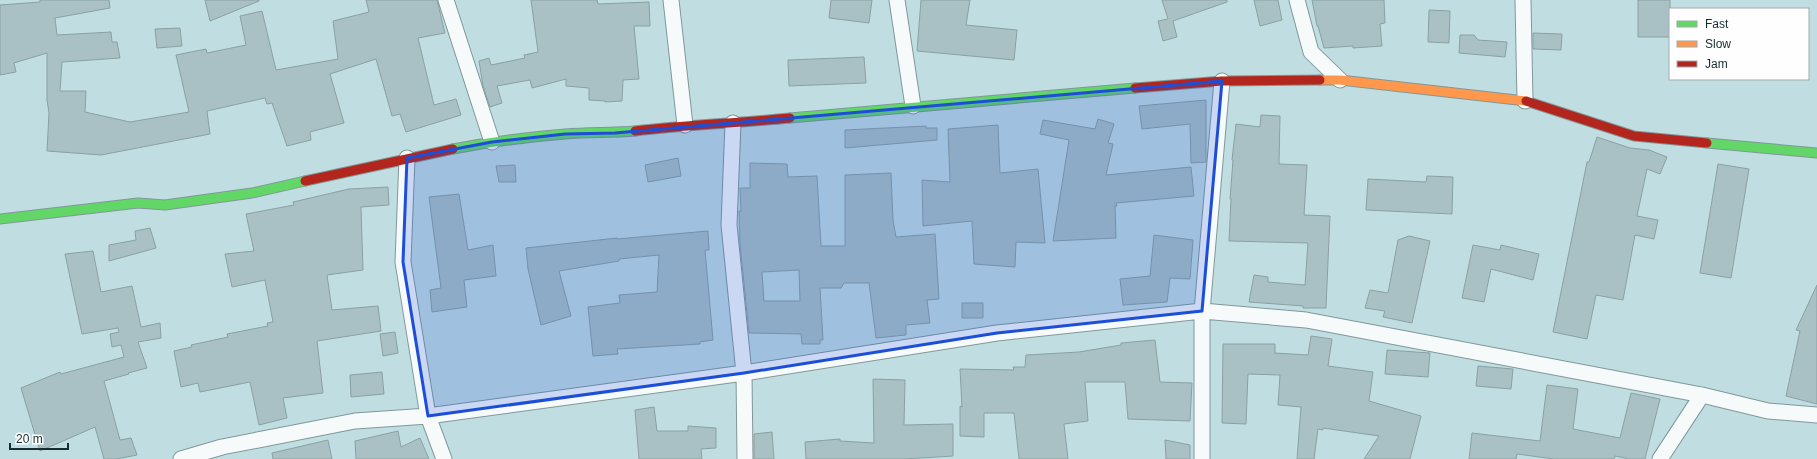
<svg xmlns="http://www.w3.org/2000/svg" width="1817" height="459" font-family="Arial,sans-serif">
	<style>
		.building { fill: #a9c1c4; stroke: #8aa1a3; fill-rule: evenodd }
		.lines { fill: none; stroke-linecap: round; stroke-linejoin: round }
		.street-casing { stroke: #80989a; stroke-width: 17 }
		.fast-casing { stroke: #80989a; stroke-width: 11 }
		.slow-casing { stroke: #80989a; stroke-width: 11 }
		.jam-casing { stroke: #80989a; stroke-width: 11 }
		.street { stroke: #f6fafa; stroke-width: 15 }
		.fast { stroke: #63d668; stroke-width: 9 }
		.slow { stroke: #ff974d; stroke-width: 9 }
		.jam { stroke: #b3261e; stroke-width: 9 }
		.marked { fill: #1d4ed8; fill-opacity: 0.2; stroke: #1d4ed8; stroke-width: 3; stroke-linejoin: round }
	</style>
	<rect width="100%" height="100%" fill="#c0dee1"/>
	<path class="building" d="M40,0H109L110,8L55,18L57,35L111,32L112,42H117L120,58L62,62L60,91H86L85,112L130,122L189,112L176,55L206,49L207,53L246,45L240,16L262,11L276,70L338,59L333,21L369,12L366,0H437L445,33L418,38L434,105L456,99L461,115L406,132L400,114L392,116L376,59L330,74L344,123L310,132L311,140L287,146L272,103L267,104L265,98L207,111L210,134L101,155L47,151L49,113L47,100V53L14,63L16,72L0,75V5L40,2Z
		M205,0H259V1L210,21Z
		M531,0H597L598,4L649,2L650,26H634L639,79L623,80L622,101L605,102V101L589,100V88L566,86V79L532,88L530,80L497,86L502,103L490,107L483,86L479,61L489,58L491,65L525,58L524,55L538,52Z
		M831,0H872L869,23L829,18Z
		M921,0H970L966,25L1017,30L1014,60L917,51Z
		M1162,0H1227V2L1173,21L1177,37L1163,41L1158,21L1168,19Z
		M1254,0H1278L1282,20L1260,26Z
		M1312,0H1384L1385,23L1380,24L1382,46L1353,48V46L1324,48L1318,26H1317Z
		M1638,0H1670V37H1638Z
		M1429,10L1450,11L1449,43L1428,42Z
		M180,28L182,46L157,48L155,29Z
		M1533,33L1562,34L1561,50L1533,49Z
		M1460,35H1474L1478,40L1507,42L1505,57L1459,53Z
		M864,57L866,83L789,86L788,60Z
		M1206,100V162L1191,163L1190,124L1142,129L1139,106Z
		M1261,115L1280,116L1279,164L1307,165L1304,215L1330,216L1326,308H1303V306L1249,302L1254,275L1268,277V282L1305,285L1308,243L1229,241L1231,199H1230L1233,160H1232L1236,124L1260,127Z
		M1098,119L1114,124L1108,143L1113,144L1106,175L1191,167L1194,196L1116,203L1117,206H1115L1116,238L1053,241L1069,140L1040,134L1043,120L1095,129Z
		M998,125L1000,173L1038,169L1045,243L1016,242L1015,267L974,264L972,221L923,226L922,180L950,182L948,129Z
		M926,126V128H937V140L845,148V130Z
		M1597,137L1630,148L1649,150L1667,157L1660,174L1647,169L1637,216L1658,220L1654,239L1635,235L1623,300L1596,295L1587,339L1553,332L1587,162H1589Z
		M678,158L681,176L648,182L645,165Z
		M750,163L787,164L788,177L817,176L821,246H845V175L891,173L893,220L896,237L935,234L939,299L927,300L930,323L906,325V335L876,338L869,283H844L841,288H820L823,340H820V344H802L801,334L749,333L740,244L739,211H741L740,188H750ZM799,270L800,301H764L762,272Z
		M1718,164L1749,169L1731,278L1700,273Z
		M515,165L516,182H499L496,166Z
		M1427,176L1453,177L1452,214L1366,210L1368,179L1426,182Z
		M388,187L389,205L361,207L363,270L327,275L332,310L378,306L381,331L317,341L323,393L283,398L287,418L259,425L250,382L200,392L198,383L181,387L174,351L192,347L191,345L228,337L227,334L268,326L267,323L273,322L265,280L232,287L225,254L254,251L246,214L294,205L293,202L349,189Z
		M459,194L468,250L493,245L496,276L464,280L467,307L432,312L430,290L441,288L429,197Z
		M150,228L156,248L109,261V245L136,240L135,231Z
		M708,231L709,250H705L713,340L700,342V344L617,349L618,354L593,356L588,307L620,303L619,295L657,292L659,255L619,259V261L559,271L571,316L541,325L528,269L526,248L617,238V239Z
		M1154,235L1193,240L1190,279L1170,278L1167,302L1123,305L1120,279L1150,276Z
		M1409,236L1430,241L1412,323L1383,317L1385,311L1365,308L1370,290L1388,293L1398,240Z
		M1473,245L1500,250L1501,245L1539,254L1533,280L1491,269L1484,302L1462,298Z
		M93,251L101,292L132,286L141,327L160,323L161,338L138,342L147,368L128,373L129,374L104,381L120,440L131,438L137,455L117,459H104L95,427L40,451L21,388L60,372L61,374L124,357L121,345L112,347L110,334L119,332L118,328L82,334L65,254Z
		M1817,285V404L1786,396L1800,331L1796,330Z
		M962,303H983V318H962Z
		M395,332L398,353L383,356L380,334Z
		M1311,336L1332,339L1328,366L1373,372L1369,401L1421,416L1410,459H1364L1379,436L1323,428V430L1318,429L1314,459H1297L1301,407L1278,405L1280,375L1248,374L1246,424L1222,423L1223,344H1275V353L1308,355Z
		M1155,340L1160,382L1192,383L1190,421L1128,419L1125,382H1085L1088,421L1064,424L1068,459H1019L1014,413H984V437L960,436V406L962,407L960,369L1014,370L1013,367H1025L1026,355L1079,352L1121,345V343Z
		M1387,350L1430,353L1428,377L1385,374Z
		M1478,366L1513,369L1511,389L1476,386Z
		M382,372L384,394L351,397L350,375Z
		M873,379L905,380L904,425L953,424V456L905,459H806L805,442L840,439V441L874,443Z
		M1547,385L1578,389L1573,429L1620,438L1631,393L1660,399L1645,459H1629L1615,456L1614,459H1554L1517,454L1516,459H1469L1472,433L1540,441Z
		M654,407L657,431H688V426L716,428V448L701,449L702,459H639L635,410Z
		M398,431L401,447L420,438L429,459H356L355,441Z
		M772,432L774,459H754V434Z
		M328,440L332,459H273L272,453Z
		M1165,440L1190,445V459H1166Z"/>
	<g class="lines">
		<g class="street-casing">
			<path id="street" d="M446,0L492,142
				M671,0L685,125
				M897,0L913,106
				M1297,0L1311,52L1340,80
				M1523,0L1525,101
				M733,123L729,225L744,373L745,459
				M407,158L403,262L428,416L444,459
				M181,459L222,447L355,421L428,416L744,373L997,333L1202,311L1306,320L1702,395L1768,411L1817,415
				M1202,459V311L1222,81
				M1660,459L1702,395"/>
		</g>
		<g class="fast-casing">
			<path id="fast" d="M790,118L1135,88
				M1707,143L1817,153
				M453,149C490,142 527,137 565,134C588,132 611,133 635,131
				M0,219L138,203L165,205L252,193L305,181"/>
		</g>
		<g class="slow-casing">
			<path id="slow" d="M1320,80H1340L1526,101"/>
		</g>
		<g class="jam-casing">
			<path id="jam" d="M1135,88L1222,81L1320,80
				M1526,101L1634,136L1707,143
				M635,131C686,125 738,123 790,118
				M305,181L453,149"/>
		</g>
		<use href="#street" class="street"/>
		<use href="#fast" class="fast"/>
		<use href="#slow" class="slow"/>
		<use href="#jam" class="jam"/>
	</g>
	<path class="marked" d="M1222,81L1202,311L997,333L744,373L428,416L403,262L407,158L492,142L565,134L615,133Z"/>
	<rect x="1669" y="8" width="140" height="72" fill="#fefefe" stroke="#a2aaab"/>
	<rect x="1677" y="21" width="20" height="6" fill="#63d668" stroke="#a2aaab"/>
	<text x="1705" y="28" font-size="12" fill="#172d2f">Fast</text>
	<rect x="1677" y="41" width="20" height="6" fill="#ff974d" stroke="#a2aaab"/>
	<text x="1705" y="48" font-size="12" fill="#172d2f">Slow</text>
	<rect x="1677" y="61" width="20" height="6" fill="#b3261e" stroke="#a2aaab"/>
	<text x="1705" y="68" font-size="12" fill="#172d2f">Jam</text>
	<path d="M10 443v6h58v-6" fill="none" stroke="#172d2f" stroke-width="2"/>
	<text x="16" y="443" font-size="12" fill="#172d2f" stroke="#fefefe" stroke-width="3" paint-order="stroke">20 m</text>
</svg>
